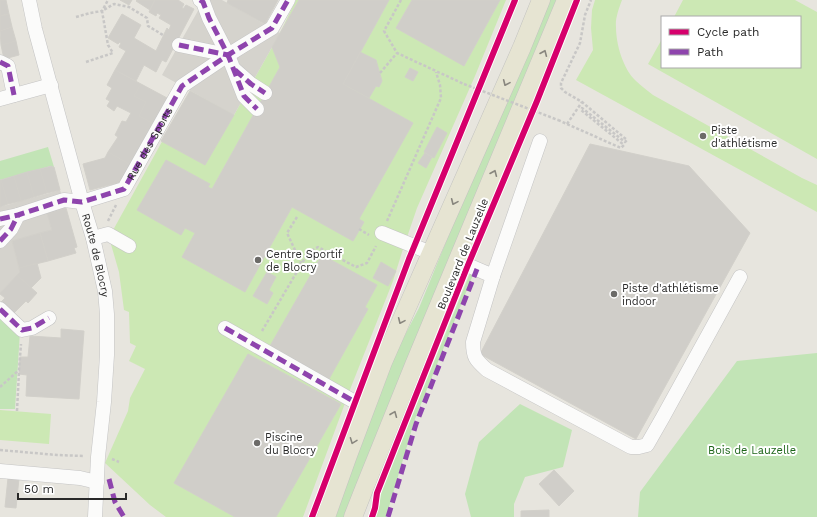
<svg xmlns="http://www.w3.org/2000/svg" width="817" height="517" font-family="'Work Sans',sans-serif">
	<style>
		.green { fill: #c2e4b6 }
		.pitch { fill: #cce8b4 }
		.plaza { fill: #d5d3cd }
		.building { fill: #d0cec9; stroke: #d2d0ca }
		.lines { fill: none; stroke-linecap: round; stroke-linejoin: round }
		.minor-casing { stroke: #c4c4c4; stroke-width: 15 }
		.major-casing { stroke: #c3c3c0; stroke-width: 19 }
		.path { stroke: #c8c7c6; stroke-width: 2.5; stroke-dasharray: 3 2; stroke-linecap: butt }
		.minor { stroke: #fbfbfa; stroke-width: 14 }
		.major { stroke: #e6e4d2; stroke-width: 18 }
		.path-bridge { stroke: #c8c7c6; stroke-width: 2.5; stroke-dasharray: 3 2; stroke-linecap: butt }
		.quiet { stroke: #8e44ad; stroke-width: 5; stroke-dasharray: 10 5; stroke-linecap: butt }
		.cycleway-casing { stroke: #fff; stroke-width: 8 }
		.cycleway { stroke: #d6006c; stroke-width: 6 }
		.oneway { stroke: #88867e }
		.poi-dot { fill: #6c6b68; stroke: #fff; stroke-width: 1.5 }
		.labels { text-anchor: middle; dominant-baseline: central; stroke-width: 4; stroke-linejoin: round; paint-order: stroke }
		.poi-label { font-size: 11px; fill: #292929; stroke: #fff; text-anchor: start }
		.street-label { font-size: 11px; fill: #292929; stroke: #fff }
		.park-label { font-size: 11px; fill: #1d6519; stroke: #fff }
	</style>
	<rect width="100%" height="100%" fill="#e7e5de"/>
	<path class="green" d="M545,0H558L345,517H331L382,379L419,308Z
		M48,147L54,167H52L51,166L0,180V161Z
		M470,273L473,275L415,419L386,517H375L380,504V495Z
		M0,313L20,332L15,409H0Z
		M817,353V517H638L640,492L737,361Z
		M520,404L572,430L563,467L525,477L514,504V517H471L465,494L479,442Z"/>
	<path class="pitch" d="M296,0H506L475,76L417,208L403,249L393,281L351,387L303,517H166L150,505L105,463L128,411L130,398L145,369L129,361L136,346L130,343L129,312L124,310L119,272L108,234L112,232L190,91L234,115L280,33Z
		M595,0H622C619,8 615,19 616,27C616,44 623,69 636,81C641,86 647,90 653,95L802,178L817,185V212L576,80L593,50L591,28L592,10Z
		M683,0H795L817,12V159L648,64L662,39V67H800V17H674Z
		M0,410L51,414L49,444L0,440Z"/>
	<path class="plaza" d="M204,0H222L280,33L234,115L162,75Z
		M60,190L66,208L47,213L52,230L12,241L20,272L0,293V207Z"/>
	<path class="building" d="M0,0H6L9,14L0,16Z
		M120,0H132L129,5Z
		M137,0H155L150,10L136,1Z
		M155,0H178L184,4L182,8L183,9L186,5L194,9L166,62L162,60L156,72L144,65L136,81L115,70L126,51L119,47L121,43L120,42L118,44L108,38L122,14L141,25L134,38L156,51L167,28L169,30L171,25L159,18L161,15L157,13L156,16L149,12Z
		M228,0H278L265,24L227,3Z
		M299,0H389L343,84L413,123L359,219L364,222L353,241L292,207L245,292L182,257L195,233L185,228L181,235L137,210L166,160L210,184L208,187L212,189L280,67L272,47Z
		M412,0H500L464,66L396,28Z
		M9,14L12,27L0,31V16Z
		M12,27L16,41L1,45L0,31Z
		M16,41L19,55L4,59L1,45Z
		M360,52L376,60L382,81L379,87L376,86L369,98L343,84Z
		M410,68L418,72L413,81L405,77Z
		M115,70L141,84L134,96L146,102L139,116L154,124L131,165L108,152L118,137L115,135L122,121L126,122L131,113L117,106L114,111L107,106L110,101L106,99L112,88L107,85Z
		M141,84L169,99L154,124L139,116L146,102L134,96Z
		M190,91L234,115L205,165L161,141Z
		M437,127L447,133L434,158L424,152Z
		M590,144L689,166L750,233L636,439L480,354Z
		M108,152L131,165L125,181L90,190L83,164L105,158Z
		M425,153L432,157L426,168L418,163Z
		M52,166V167H54L60,190L47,193L40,169Z
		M40,169L47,193L34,197L27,172Z
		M27,172L34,197L21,201L14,176Z
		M14,176L21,201L8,204L1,180Z
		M0,180H1L8,204L0,207Z
		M66,208L77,247L74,248L76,253L48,261L40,233L52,230L47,213Z
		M40,233L48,261L19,268L12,241Z
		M322,255L377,285L365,307L368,309L329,379L270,346Z
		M381,262L396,271L388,286L373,278Z
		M37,263L41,278L31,288L17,275L20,272L19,268Z
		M267,272L276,277L269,290L273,293L267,304L253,296Z
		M17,275L37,293L28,303L26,301L12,315L0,303L5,298L0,294V293Z
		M61,329L84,331L79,399L26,396L27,375L19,374L20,357H28L30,336L61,338Z
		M248,354L341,404L276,517H235L174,483Z
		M554,470L574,491L559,506L539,484Z
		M8,478H19L16,508L5,507Z
		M549,510V517H521V511Z"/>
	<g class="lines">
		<g class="minor-casing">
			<g id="minor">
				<path id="s1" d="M29,0L35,29L82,202L93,238L105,291L107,314V355L104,402L98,457L95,517"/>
				<path d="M200,0L203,2L209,18L228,55L244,96L257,109"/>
				<path d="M179,45L228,55"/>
				<path d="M0,62L8,66L14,95"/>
				<path d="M235,70L251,84L265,93"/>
				<path d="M0,99L51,85"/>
				<path d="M0,219L18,215L64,200L82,202L124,189L182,86L228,55L272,28L288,0"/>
				<path d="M382,233L431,253"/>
				<path d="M93,238L108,234L129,246"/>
				<path d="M0,241L11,229L18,215"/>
				<path d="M458,261L493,276L540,141"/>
				<path d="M493,276L473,342C473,358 476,360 487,370L631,447H639L647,445L663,417L740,277"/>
				<path d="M0,309L22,330L32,328L49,318"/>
				<path d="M225,328L355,402"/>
				<path d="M0,471L80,478L97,482"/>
			</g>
		</g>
		<g class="major-casing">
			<path id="major" d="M326,517L347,458L383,362L522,47L541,0
				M353,517L364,489L414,365L566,0"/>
		</g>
		<path class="path" d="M401,0L384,31L397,53L464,84
			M76,17L90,13L102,11L108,0
			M86,62L113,53L108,45L102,11L114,4L129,7L147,18L148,26L163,35
			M380,73L397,53
			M558,120L621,148L624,145L581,110L582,108L625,142L627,140L582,102L565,92L561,88V83L580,43L585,15L591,0
			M567,124L582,102
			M297,217L287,233L301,263
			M108,221L116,205
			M387,221L441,98L440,85L436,72
			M359,229L369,235
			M262,331L308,253L318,247L356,267L367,263L376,246
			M0,387L19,370L21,344
			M17,411L19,371
			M0,450L57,455L84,456
			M112,459L119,462"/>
		<use href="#minor" class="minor"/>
		<use href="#major" class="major"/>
		<path class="path-bridge" d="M464,84L558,120"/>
		<g class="quiet">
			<path d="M200,0L203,2L209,18L228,55L244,96L257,109"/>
			<path d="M179,45L228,55"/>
			<path d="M0,62L8,66L14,95"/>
			<path d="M235,70L251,84L265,93"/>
			<path id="s2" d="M0,219L18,215L64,200L82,202L124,189L182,86L228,55L272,28L288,0"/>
			<path d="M0,241L11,229L18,215"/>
			<path d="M0,309L22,330L32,328L49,318"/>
			<path d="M225,328L355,402"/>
			<path d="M109,479L115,502L124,517"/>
			<path d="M388,517L416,424L477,269"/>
		</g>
		<g class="cycleway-casing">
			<path id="cycleway" d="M312,517L409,259L515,0
				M372,517L375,508L377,493L396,445L468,265L537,101L577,0"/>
		</g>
		<use href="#cycleway" class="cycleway"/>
	</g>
	<defs><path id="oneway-chevron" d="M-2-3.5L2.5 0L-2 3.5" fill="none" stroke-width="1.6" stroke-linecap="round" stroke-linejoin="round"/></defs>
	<g class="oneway">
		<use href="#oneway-chevron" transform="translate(544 53) rotate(-67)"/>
		<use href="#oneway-chevron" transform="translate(506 83) rotate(114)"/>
		<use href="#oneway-chevron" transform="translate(494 173) rotate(-67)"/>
		<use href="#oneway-chevron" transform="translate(454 202) rotate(114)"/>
		<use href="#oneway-chevron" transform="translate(401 321) rotate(114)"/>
		<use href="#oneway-chevron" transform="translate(394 414) rotate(-68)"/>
		<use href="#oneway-chevron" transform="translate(353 441) rotate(111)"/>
	</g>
	<g class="poi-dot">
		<circle cx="703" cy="136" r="4"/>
		<circle cx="258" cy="260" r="4"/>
		<circle cx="614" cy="294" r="4"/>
		<circle cx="257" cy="443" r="4"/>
	</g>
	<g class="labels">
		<g class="poi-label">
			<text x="711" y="130">Piste<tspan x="711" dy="13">d'athlétisme</tspan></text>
			<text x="266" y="254">Centre Sportif<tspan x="266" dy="13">de Blocry</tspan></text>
			<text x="622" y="288">Piste d'athlétisme<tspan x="622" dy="13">indoor</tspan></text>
			<text x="265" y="437">Piscine<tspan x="265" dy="13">du Blocry</tspan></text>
		</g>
		<g class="street-label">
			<text stroke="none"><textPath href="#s2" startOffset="181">Rue des Sports</textPath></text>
			<text transform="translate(463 254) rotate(-68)">Boulevard de Lauzelle</text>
			<text stroke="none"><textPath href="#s1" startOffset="264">Route de Blocry</textPath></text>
		</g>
		<g class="park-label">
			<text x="752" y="450">Bois de Lauzelle</text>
		</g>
	</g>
	<rect x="661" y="16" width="140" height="52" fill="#ffffff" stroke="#a9a9a9"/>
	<rect x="669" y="29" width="20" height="6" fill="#d6006c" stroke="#a9a9a9"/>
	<text x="697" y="36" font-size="12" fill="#292929">Cycle path</text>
	<rect x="669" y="49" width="20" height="6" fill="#8e44ad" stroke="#a9a9a9"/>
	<text x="697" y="56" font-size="12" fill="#292929">Path</text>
	<path d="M18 493v6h108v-6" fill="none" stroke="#292929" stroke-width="2"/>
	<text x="24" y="493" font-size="12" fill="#292929" stroke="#ffffff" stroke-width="3" paint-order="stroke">50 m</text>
</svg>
